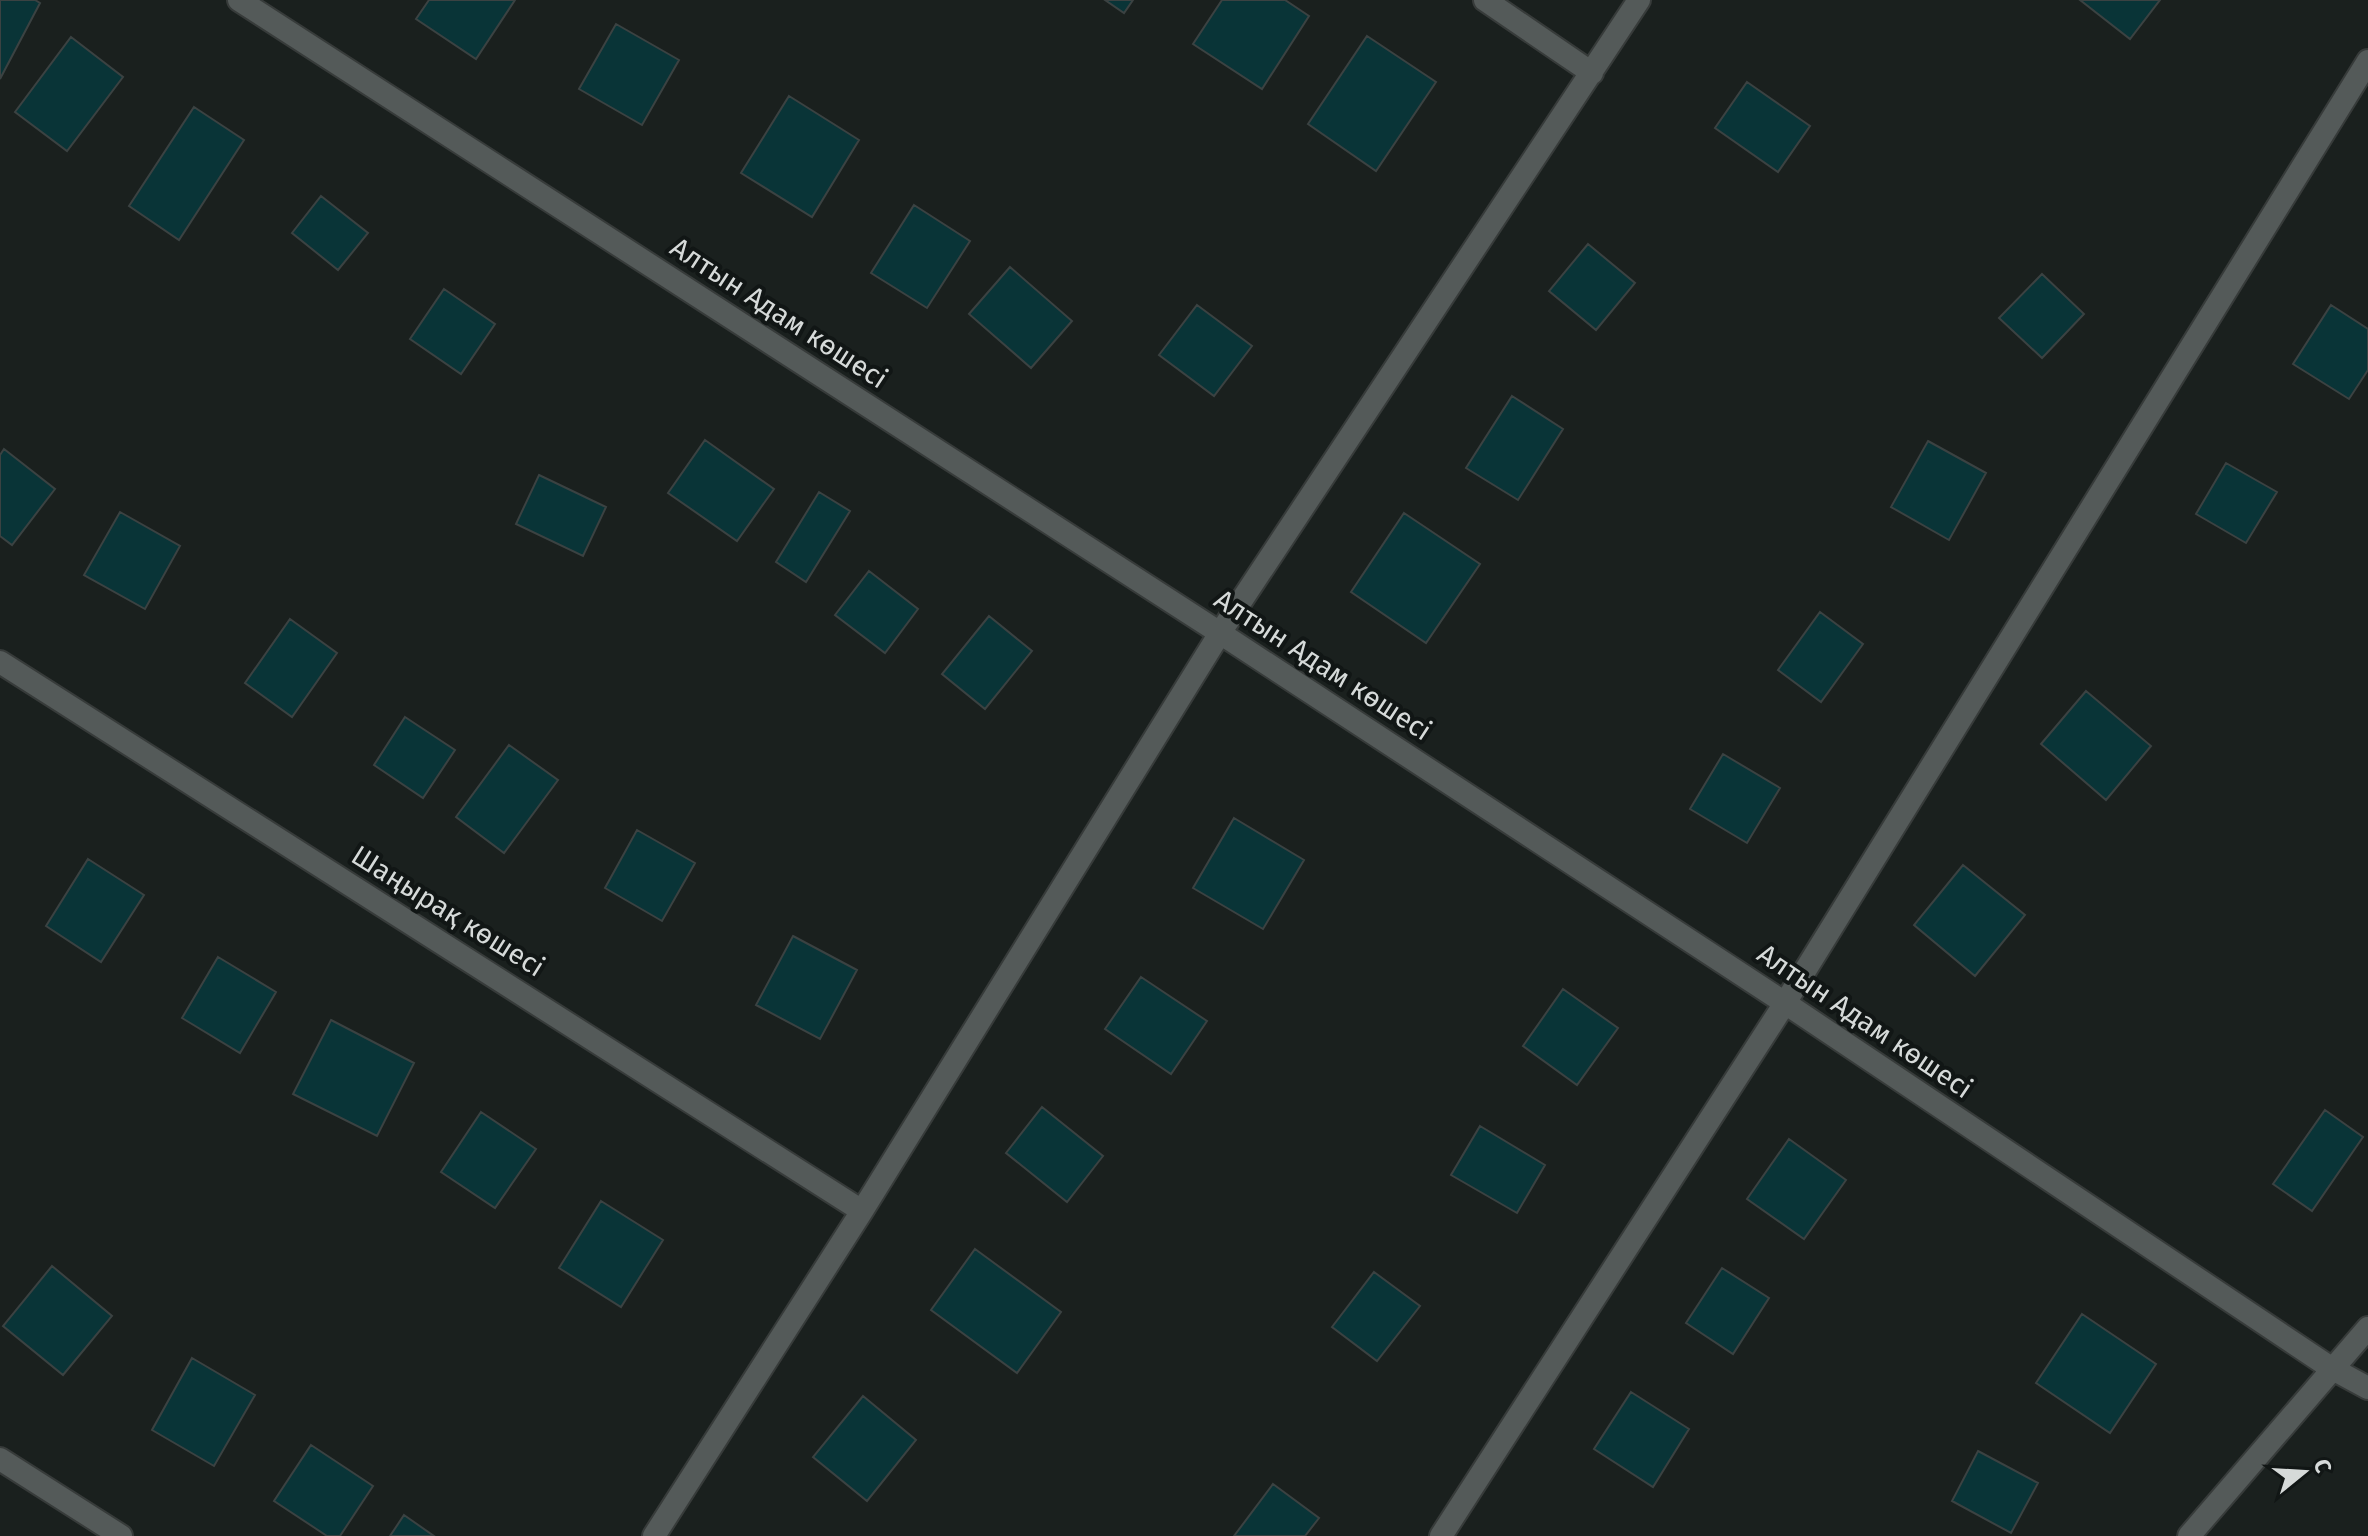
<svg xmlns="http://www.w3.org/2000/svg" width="2368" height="1536" font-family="'Fira Sans',sans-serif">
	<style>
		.building { fill: #093437; stroke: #3b4242; stroke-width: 2 }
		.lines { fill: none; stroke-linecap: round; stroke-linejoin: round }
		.minor-casing { stroke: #373b3a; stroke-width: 26 }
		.minor { stroke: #545a59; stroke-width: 22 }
		.labels { text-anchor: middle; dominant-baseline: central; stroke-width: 8; stroke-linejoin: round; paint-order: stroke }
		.street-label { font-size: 28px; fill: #d6dad9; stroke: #111615 }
	</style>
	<rect width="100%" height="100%" fill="#1a201e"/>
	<path class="building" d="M0,0H35L40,3L0,79Z
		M429,0H515L476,59L416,19Z
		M1105,0H1133L1124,13Z
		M1222,0H1285L1309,16L1262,89L1193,44Z
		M2080,0H2160L2130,39Z
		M616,24L679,60L642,125L579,89Z
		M1367,36L1436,82L1376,171L1308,124Z
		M71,37L123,77L67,151L15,112Z
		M1747,82L1810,126L1778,172L1715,128Z
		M789,96L859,140L812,217L741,173Z
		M194,107L244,140L179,240L129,206Z
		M321,196L368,233L338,270L292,233Z
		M914,205L970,241L927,308L871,273Z
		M1588,244L1635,283L1596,330L1549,291Z
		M1010,267L1072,321L1031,368L969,314Z
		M2042,274L2084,314L2042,358L1999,318Z
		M444,289L495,324L461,374L410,339Z
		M1197,305L1252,346L1214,396L1159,355Z
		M2331,305L2368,329V370L2349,399L2293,364Z
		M1512,396L1563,429L1518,500L1466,468Z
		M705,440L774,489L737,541L668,493Z
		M1928,441L1986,473L1949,540L1891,507Z
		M4,449L55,489L12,545L0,536V455Z
		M2226,463L2277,492L2246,543L2196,514Z
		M539,475L606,507L583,556L516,524Z
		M819,492L850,511L806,582L776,562Z
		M120,512L180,546L145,609L84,575Z
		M1404,513L1480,564L1426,643L1351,592Z
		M869,571L918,609L885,653L835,615Z
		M1820,612L1863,644L1821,702L1778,670Z
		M989,616L1032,651L985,709L942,674Z
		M290,619L337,653L292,717L245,683Z
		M2086,691L2151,746L2106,800L2041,744Z
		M405,717L455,750L423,798L374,765Z
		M509,745L558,780L504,853L456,817Z
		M1723,754L1780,788L1747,843L1690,809Z
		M1234,818L1304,860L1263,929L1193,888Z
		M637,830L695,863L662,921L605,888Z
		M88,859L144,895L101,962L46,926Z
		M1963,865L2025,915L1975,976L1914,925Z
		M793,936L857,970L820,1039L756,1005Z
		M218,957L276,992L240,1053L182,1018Z
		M1141,977L1207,1021L1171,1074L1105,1029Z
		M1563,989L1618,1028L1577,1085L1523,1046Z
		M331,1020L414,1063L377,1136L293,1094Z
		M1042,1107L1103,1156L1067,1202L1006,1153Z
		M2325,1110L2363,1137L2312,1211L2273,1184Z
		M481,1112L536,1149L495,1208L441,1172Z
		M1480,1126L1545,1165L1517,1213L1451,1175Z
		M1789,1139L1846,1180L1804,1239L1747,1199Z
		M601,1201L663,1240L621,1307L559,1268Z
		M975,1249L1061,1312L1017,1373L931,1310Z
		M52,1266L112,1316L63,1375L3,1326Z
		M1722,1268L1769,1298L1733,1354L1686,1323Z
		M1374,1272L1420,1306L1377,1361L1332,1327Z
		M2082,1314L2156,1364L2110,1433L2036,1383Z
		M192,1358L255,1395L214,1466L152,1430Z
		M1631,1392L1689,1429L1653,1487L1594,1449Z
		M863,1396L916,1440L867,1501L813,1457Z
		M311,1445L373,1486L340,1536H327L274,1501Z
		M1978,1451L2038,1483L2011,1533L1952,1501Z
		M1273,1484L1319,1518L1305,1536H1234Z
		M404,1515L434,1536H390Z"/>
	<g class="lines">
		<g class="minor-casing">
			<path id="minor" d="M239,0L1220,633L1785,1003L2331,1368L2368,1388
				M1485,0L1592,73
				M0,662L862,1211
				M0,1459L121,1536
				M654,1536L862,1211L1220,633L1639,0
				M1441,1536L1785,1003L2368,61
				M2189,1536L2368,1328"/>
		</g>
		<use href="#minor" class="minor"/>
	</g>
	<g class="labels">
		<g class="street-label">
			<text transform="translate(779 313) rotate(33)">Алтын Адам көшесі</text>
			<text transform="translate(1323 665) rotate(33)">Алтын Адам көшесі</text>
			<text transform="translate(448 911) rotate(32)">Шаңырақ көшесі</text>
			<text transform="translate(1865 1021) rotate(34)">Алтын Адам көшесі</text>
		</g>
	</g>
	<g transform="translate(2304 1472) rotate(72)" stroke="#111615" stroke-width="6" paint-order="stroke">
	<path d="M0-6L14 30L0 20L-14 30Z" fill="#d6dad9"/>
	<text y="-12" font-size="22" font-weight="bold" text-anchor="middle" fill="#d6dad9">С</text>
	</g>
</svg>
